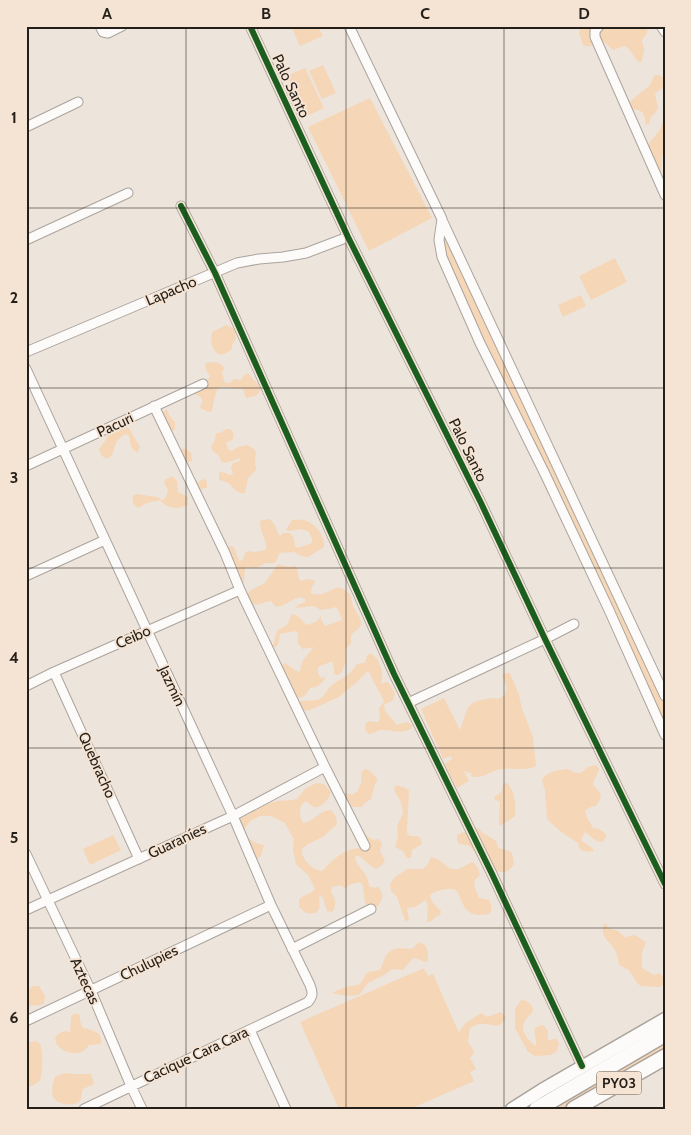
<svg xmlns="http://www.w3.org/2000/svg" width="691" height="1135" font-family="Cabin,sans-serif">
	<style>
		.green { fill: #f5d6b6 }
		.lines { fill: none; stroke-linecap: round; stroke-linejoin: round }
		.minor-casing { stroke: #aaa39c; stroke-width: 11 }
		.primary-casing { stroke: #aaa39c; stroke-width: 15 }
		.motorway-casing { stroke: #aaa39c; stroke-width: 18 }
		.minor { stroke: #fcfbfa; stroke-width: 9 }
		.primary { stroke: #fcfbfa; stroke-width: 12 }
		.motorway { stroke: #fcfbfa; stroke-width: 15 }
		.cycleway-casing { stroke: #f5e4d4; stroke-width: 9 }
		.cycleway { stroke: #1b5e20; stroke-width: 6 }
		.grid { fill: none; stroke: #241f18; stroke-width: 1; stroke-opacity: 0.55 }
		.labels { text-anchor: middle; dominant-baseline: central; stroke-width: 4; stroke-linejoin: round; paint-order: stroke }
		.shield { fill: #f5e4d4; stroke: #635a50; stroke-width: 1 }
		.shield-label { font-size: 14px; font-weight: bold; fill: #241f18 }
		.street-label { font-size: 15px; fill: #241f18; stroke: #f5e4d4 }
		.neatline { fill: none; stroke: #241f18; stroke-width: 2 }
		.grid-label { font-size: 16px; text-anchor: middle; font-weight: bold; fill: #241f18 }
	</style>
	<rect width="100%" height="100%" fill="#ede4dc"/>
	<path class="green" d="M291,26H318L323,36L300,46Z
		M581,26H648L647,33L642,40L644,51L641,63C633,60 633,49 624,46L613,50L604,42L600,40C595,45 590,48 583,45L579,33Z
		M323,65L336,93L322,99L309,71Z
		M305,68L324,108L305,117L287,76Z
		M655,75H659L665,78V87L655,93L658,108L656,112L651,117L649,124H646C643,109 643,111 629,109L627,105C632,100 637,95 643,91C645,89 648,88 649,86C652,82 652,78 655,75Z
		M370,98L432,218L369,251L308,127Z
		M665,116V153L662,156L661,177L645,148L659,131Z
		M444,238L445,239L620,603L665,702V724L549,473L482,338L447,260L443,240Z
		M615,258L627,282L591,300L579,276Z
		M581,295L586,306L563,317L558,305Z
		M226,325L233,328L235,331L236,339L232,345V349C217,363 209,347 212,332Z
		M214,362H217L223,366L224,369L222,373L225,383H230L234,379L241,380L243,376L248,373L261,388C259,396 253,397 246,398L243,389L224,387H221L217,389L214,400L212,411L209,412L202,409L200,406L203,401C200,395 196,394 190,393C196,381 203,386 210,377L205,367L206,363Z
		M165,410H167L171,418L175,422V429L172,432L170,433L179,453L182,449H186L191,453L192,461L186,463L190,474L198,482L204,479L207,481V488H204L199,492L226,550L230,546L234,547L239,561L243,560L245,553L249,551L255,552L266,550C268,539 259,533 260,521L268,519C276,522 275,530 280,536L283,533H290L294,539L295,546L298,548L312,543V539L309,532L302,529L290,531L286,530L292,520C298,519 304,519 309,522C318,526 325,538 324,547L308,557L301,556L294,552L279,553L277,560L274,563H266L256,568L248,567L245,569L244,581L242,588L195,493C187,489 186,486 186,478L163,418V413Z
		M123,423C132,429 134,439 140,446L138,452L137,453L131,447L129,436L126,434C121,436 116,441 115,446C113,449 114,454 110,457C104,461 100,454 99,449L105,441L108,434L116,430L120,425Z
		M227,429H230C234,432 234,434 233,439L226,443L228,449L232,451L238,447L247,445C260,452 255,451 255,462C255,465 256,467 256,470L248,478L245,493C239,495 233,488 229,483L219,480V472L226,473L229,475L233,474L231,467L233,463L240,461V458L226,463L222,462L218,455L212,450L211,446L215,440L216,433H220Z
		M172,476L177,481L178,492L188,497V505C179,509 172,509 164,504L160,500C153,502 145,502 139,508C134,506 132,502 133,496L136,494L157,497L163,500L166,497L168,490L164,483L165,480Z
		M278,564L289,567L292,566H296L298,573L299,579L301,581L308,579L314,580L315,583L312,586L311,593C324,599 332,586 340,588C343,588 348,592 350,594C352,598 352,602 353,606C355,611 362,618 361,624C361,628 354,632 351,635V644L348,646L345,651L346,660L342,672L338,675L334,674V667L332,662H330L318,667V673L321,678L324,677L325,679C320,685 318,687 310,688C306,695 303,699 294,698L279,663H281L283,665L285,663C290,666 294,671 300,672C302,658 306,657 314,647L303,649C295,640 298,644 298,633L295,631L280,634L278,645L275,647L267,646L274,644L275,637L278,630L287,625L292,614C298,615 302,620 306,625L316,622L321,616V620L325,626L342,620L340,613L336,607L328,609L321,610L314,606L295,608L298,605L305,602L306,599L299,597L281,606L276,607L271,601C257,603 257,609 246,599V595L251,590L265,583Z
		M370,653C381,659 384,673 381,684L386,682H388L395,693L393,700L384,705L385,711L397,725L407,722L412,725V728C407,732 395,733 390,730C386,731 384,730 380,730C376,731 373,734 368,734L365,729L366,723L370,721L374,722H378L380,718L379,708L384,702C381,692 373,684 370,673L367,672L357,682L339,697L310,710L301,711L297,702C304,700 310,701 317,700C324,698 326,691 331,686C336,681 345,678 350,673C357,666 354,663 365,663L367,656Z
		M510,673L519,695L522,709L533,737L536,766C525,771 513,768 501,769C489,771 483,780 470,776L473,774L464,771L469,781L457,788L444,764L452,759L451,756L443,759L421,709L444,698L460,730L468,707L474,702L490,698L498,699L505,695L507,688L502,674Z
		M596,765L599,768C598,775 593,779 593,785L601,794C598,811 593,803 585,811L587,818L589,821L593,828L599,829L605,833L606,837L603,842C596,843 591,836 585,832L581,840L592,848L594,851L589,852L581,850L579,847L578,843L561,832L547,819L545,791L542,780C546,772 558,770 566,769C571,769 573,773 578,773C583,773 584,769 588,767C590,766 593,766 596,765Z
		M365,769L369,770L378,779L375,784L371,799L366,802L362,807H354L346,805L343,796L345,793L352,795L357,792L361,783V773Z
		M316,783L324,784L331,792C329,799 322,808 314,807C311,806 308,803 306,801C298,805 299,815 303,823C314,822 319,810 331,810L336,816L337,824L323,837L308,844L302,849C301,859 312,870 322,871C330,863 337,855 347,851C353,848 358,850 362,845L361,829L364,831L365,834L373,840L377,839L380,840L382,844L380,851L385,861C383,865 380,866 377,869C368,866 365,859 357,855L355,857C357,869 368,871 369,886L374,888L378,887C384,894 384,900 377,907H372L365,903L363,886L360,882L349,885L346,889L341,885L332,887L331,893C336,898 337,907 332,912L327,911L323,898L320,895L319,897C320,909 321,915 306,913L299,907V900C303,894 309,896 315,889L309,876L296,864L293,850L294,840L285,823L271,816H260L250,821L248,824L244,829C247,840 254,843 264,845L261,855L259,858L255,859L235,819L246,816L262,806L277,801L294,800L298,798L305,789Z
		M507,783C515,791 516,805 515,816L500,826C498,820 500,809 500,802L494,799L495,796C501,794 503,790 503,784Z
		M396,785L406,788L409,791L407,829V833L410,836H417L420,837L422,844L412,850L411,858H407L403,851L395,847L398,837L397,826L403,813L401,802L395,792L394,789Z
		M478,828L483,833L496,841L498,848L509,851L512,853L514,864C511,869 508,872 502,872C488,872 484,859 475,852C474,851 470,847 469,846C465,844 462,845 458,843L457,839V835C464,831 472,832 478,828Z
		M113,835L121,850L90,865L83,849Z
		M431,857C435,858 439,860 443,863C448,867 450,870 457,869C464,868 467,863 473,862L478,868L480,875L474,881L475,888L479,898L489,900L491,904V911L489,914C476,916 467,915 462,902C460,899 459,894 457,891C453,887 437,890 433,893C432,893 431,895 430,896L433,903L441,911L440,915L437,916L431,921L427,922C427,914 430,905 425,900L415,907L407,908L409,919L406,922L403,915L397,897L391,891L390,884L394,878L407,869H423L428,864Z
		M605,923L610,929L618,931L626,938C637,931 637,938 646,942L642,952V968L652,974L655,975L659,973L664,977V984L660,987L641,986L637,983L629,970L619,965C618,961 618,956 616,952C612,942 597,937 605,923Z
		M419,942L425,945C428,950 429,957 427,962C422,962 418,958 413,958L403,970L392,969L386,974L368,983L359,995L347,996L332,993L345,987L357,985L360,984L366,974L369,972L380,970L386,955L392,950L399,948L410,949L413,948Z
		M424,968L428,976L433,974L459,1033C463,1023 472,1019 481,1013L487,1017L501,1012L506,1017C498,1032 494,1023 482,1024C478,1024 473,1026 470,1028L468,1042L474,1051L473,1055L470,1058L476,1069L470,1072L474,1081L410,1109H339L300,1022Z
		M26,985L30,989L32,986H39L45,996L44,1004L40,1005L29,1006L26,1004Z
		M521,1000C528,1000 533,1005 533,1011C531,1015 527,1017 525,1021C519,1029 528,1042 536,1046C538,1038 528,1027 543,1025L548,1031V1039L550,1041L553,1039H557L559,1043L557,1051L551,1055L535,1056L528,1052L515,1028V1009Z
		M75,1014H79L81,1025L83,1028C93,1030 103,1032 101,1044L89,1045C75,1068 36,1036 67,1031L70,1033L71,1018L72,1015Z
		M665,1040V1050L563,1109H546Z
		M37,1041C38,1042 39,1043 40,1044C43,1049 43,1074 40,1080C37,1084 31,1086 26,1088V1044L30,1042Z
		M67,1073L73,1074H91L94,1084L83,1089C81,1093 82,1098 80,1101C74,1107 58,1105 54,1098C50,1092 53,1083 55,1077L62,1074Z"/>
	<g class="lines">
		<g class="minor-casing">
			<path id="minor" d="M100,26L103,32L108,33L122,26
				M250,26L348,237L481,503L545,639L665,884
				M349,26L442,219L439,240L442,257L480,343L545,474L609,610L665,735
				M599,26L595,31V37L665,195
				M661,26L665,32
				M26,127L78,102
				M181,206L215,273L394,674L492,874L582,1066
				M442,220L665,696
				M26,240L128,193
				M26,352L237,263L259,259L283,257L306,253L348,237
				M26,369L233,816L271,905L310,985C313,993 313,996 308,1002L84,1109
				M154,406L225,553L240,590L325,767L365,846
				M26,466L203,384
				M26,576L105,540
				M54,672L139,859
				M26,686L54,672L240,590
				M408,703L545,639L574,624
				M26,854L91,991L131,1086L142,1109
				M26,910L233,816L325,767
				M292,949L371,909
				M26,1021L271,905
				M250,1030L286,1109"/>
		</g>
		<g class="primary-casing">
			<path id="primary" d="M512,1109L542,1090L665,1019"/>
		</g>
		<g class="motorway-casing">
			<path id="motorway" d="M537,1109L665,1034
				M574,1109L665,1057"/>
		</g>
		<use href="#minor" class="minor"/>
		<use href="#primary" class="primary"/>
		<use href="#motorway" class="motorway"/>
		<g class="cycleway-casing">
			<path id="cycleway" d="M250,26L348,237L481,503L545,639L665,884
				M181,206L215,273L394,674L492,874L582,1066"/>
		</g>
		<use href="#cycleway" class="cycleway"/>
	</g>
	<path class="grid" d="M186,26V1109M346,26V1109M504,26V1109M26,208H665M26,388H665M26,568H665M26,748H665M26,928H665"/>
	<g class="labels">
		<rect class="shield" x="596.5" y="1071.5" width="45" height="23" rx="4"/>
		<g class="shield-label">
			<text x="619" y="1083">PY03</text>
		</g>
		<g class="street-label">
			<text transform="translate(291 86) rotate(65)">Palo Santo</text>
			<text transform="translate(171 291) rotate(-23)">Lapacho</text>
			<text transform="translate(115 425) rotate(-25)">Pacuri</text>
			<text transform="translate(468 450) rotate(64)">Palo Santo</text>
			<text transform="translate(133 637) rotate(-24)">Ceibo</text>
			<text transform="translate(172 686) rotate(65)">Jazmín</text>
			<text transform="translate(97 765) rotate(66)">Quebracho</text>
			<text transform="translate(177 841) rotate(-25)">Guaraníes</text>
			<text transform="translate(149 963) rotate(-26)">Chulupies</text>
			<text transform="translate(85 981) rotate(65)">Aztecas</text>
			<text transform="translate(196 1055) rotate(-25)">Cacique Cara Cara</text>
		</g>
	</g>
	<rect width="691" height="1135" fill="none" stroke="#f5e4d4" stroke-width="55"/>
	<rect x="28" y="28" width="636" height="1080" class="neatline"/>
	<g class="grid-label">
		<text x="107" y="19">A</text>
		<text x="266" y="19">B</text>
		<text x="425" y="19">C</text>
		<text x="584" y="19">D</text>
		<text x="14" y="123">1</text>
		<text x="14" y="303">2</text>
		<text x="14" y="483">3</text>
		<text x="14" y="663">4</text>
		<text x="14" y="843">5</text>
		<text x="14" y="1023">6</text>
	</g>
</svg>
